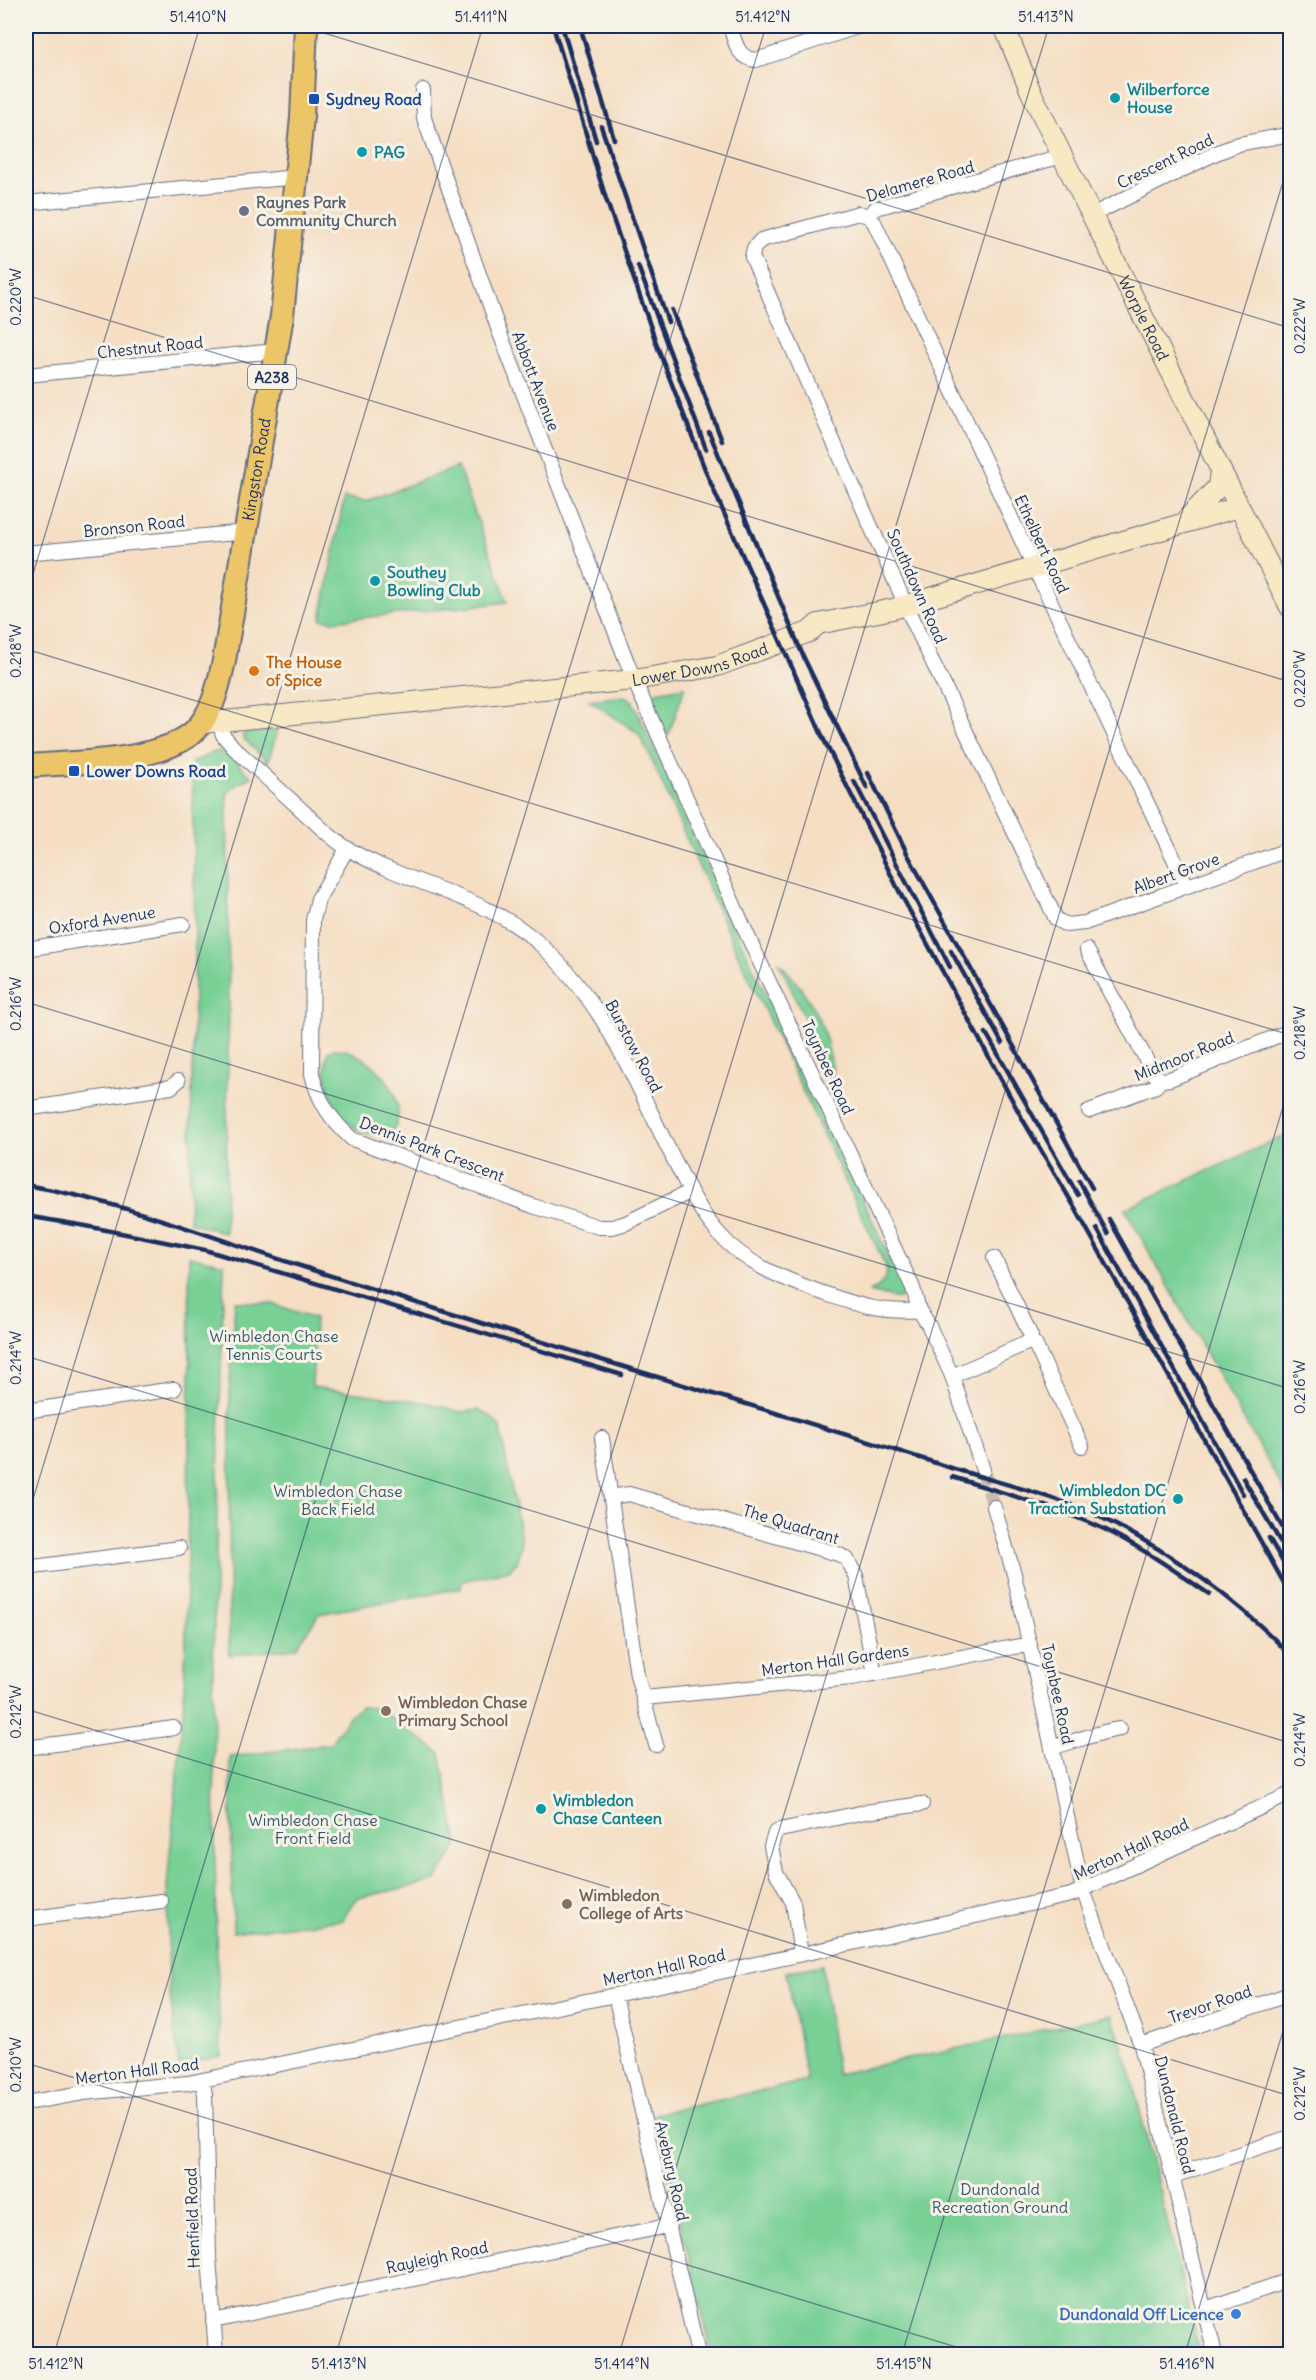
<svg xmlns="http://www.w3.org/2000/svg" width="1316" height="2380" font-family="Delius,sans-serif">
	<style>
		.green { fill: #78d095; stroke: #4a807a; stroke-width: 1.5 }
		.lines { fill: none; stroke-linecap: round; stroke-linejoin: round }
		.street-tunnel { stroke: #c9bbaf; stroke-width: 14; stroke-dasharray: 14 7; stroke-linecap: butt }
		.street-casing { stroke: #676c81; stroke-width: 16 }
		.secondary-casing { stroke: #676c81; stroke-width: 22 }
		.primary-casing { stroke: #676c81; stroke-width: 26 }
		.street { stroke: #fff; stroke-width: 14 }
		.secondary { stroke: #f8e8c3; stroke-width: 20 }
		.primary { stroke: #edc569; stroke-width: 22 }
		.rail { stroke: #1b2f5e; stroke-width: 4.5 }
		.ticks { fill: none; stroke: #1b2f5e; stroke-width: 1.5; stroke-opacity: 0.45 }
		.culture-dot { fill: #0f9aa8; stroke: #f7f3e8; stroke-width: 2 }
		.transit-dot { fill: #1a4fb4; stroke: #f7f3e8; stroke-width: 2 }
		.worship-dot { fill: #6b7280; stroke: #f7f3e8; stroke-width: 2 }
		.food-dot { fill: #e8710a; stroke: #f7f3e8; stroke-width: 2 }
		.education-dot { fill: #8d6e63; stroke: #f7f3e8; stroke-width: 2 }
		.shop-dot { fill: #3f7fe0; stroke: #f7f3e8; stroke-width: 2 }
		.labels { text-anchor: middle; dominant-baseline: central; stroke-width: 6; stroke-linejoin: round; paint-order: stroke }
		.shield { fill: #f7f3e8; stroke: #5d6a87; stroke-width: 1.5 }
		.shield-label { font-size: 15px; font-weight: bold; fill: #1b2f5e }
		.culture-label { font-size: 16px; font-weight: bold; fill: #0d838f; stroke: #f7f3e8; text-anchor: start }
		.transit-label { font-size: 16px; font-weight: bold; fill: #164399; stroke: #f7f3e8; text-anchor: start }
		.street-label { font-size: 16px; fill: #1b2f5e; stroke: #f7f3e8 }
		.worship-label { font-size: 16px; font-weight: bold; fill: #5b616d; stroke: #f7f3e8; text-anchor: start }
		.food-label { font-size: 16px; font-weight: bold; fill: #c56008; stroke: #f7f3e8; text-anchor: start }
		.park-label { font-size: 16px; fill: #32576c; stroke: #f7f3e8 }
		.education-label { font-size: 16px; font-weight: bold; fill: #785e54; stroke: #f7f3e8; text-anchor: start }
		.shop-label { font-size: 16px; font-weight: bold; fill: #366cbe; stroke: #f7f3e8; text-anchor: end }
		.neatline { fill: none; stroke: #1b2f5e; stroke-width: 2 }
		.ticks-label { font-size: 15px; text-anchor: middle; fill: #1b2f5e }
	</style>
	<rect width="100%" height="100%" fill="#f7f3e8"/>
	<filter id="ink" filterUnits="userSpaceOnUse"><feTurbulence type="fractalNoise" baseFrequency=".0167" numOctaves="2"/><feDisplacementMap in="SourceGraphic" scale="12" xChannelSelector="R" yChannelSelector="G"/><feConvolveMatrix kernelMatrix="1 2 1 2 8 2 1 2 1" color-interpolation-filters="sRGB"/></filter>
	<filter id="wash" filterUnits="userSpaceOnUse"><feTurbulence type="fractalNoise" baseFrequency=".008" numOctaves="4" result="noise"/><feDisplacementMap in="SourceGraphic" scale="24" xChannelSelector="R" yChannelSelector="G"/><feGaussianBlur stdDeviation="1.35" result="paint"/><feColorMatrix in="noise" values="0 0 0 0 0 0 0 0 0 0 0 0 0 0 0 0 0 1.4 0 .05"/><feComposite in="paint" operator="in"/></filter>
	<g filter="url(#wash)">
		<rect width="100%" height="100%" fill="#f5dec3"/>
		<path class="green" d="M458,467L508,602L332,621L321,619L344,498L366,501Z
			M685,687L669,734L667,735L652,701L656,692Z
			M624,696L632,700L742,944L904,1288V1294L900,1298H893L870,1292C879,1287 887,1280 887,1269L735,948L648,752L638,733L589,700Z
			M278,729L268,762L243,738V734Z
			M219,751L228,755L252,777L234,786L227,794L229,1000L225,1233L189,1222L195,941L192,762C202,760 208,753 219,751Z
			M779,962C814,999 829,1031 834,1082Z
			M334,1049C339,1049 344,1049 348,1051C378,1060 416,1106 389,1135C379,1135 365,1135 356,1129C334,1114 319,1078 328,1052Z
			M1290,1133V1501L1125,1209Z
			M189,1256L224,1264L213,1659L216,1935L221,2056L179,2065L169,1989L167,1886L183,1711L186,1639L190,1371Z
			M235,1301L273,1304L315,1318L312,1387L425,1402L461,1412L478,1410L488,1414L500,1427L522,1543L517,1562L509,1570L462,1581L461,1588L319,1614L296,1648L229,1655L230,1383Z
			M360,1707L377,1708L440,1753L458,1845L435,1881L358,1898L350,1907L343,1920L233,1932L230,1757L330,1744L350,1715Z
			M822,1965L837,2074L1112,2015L1131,2075L1200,2354H712L654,2114L807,2081L786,1972Z"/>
	</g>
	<g filter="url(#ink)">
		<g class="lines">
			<path class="street-tunnel" d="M983,1470L994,1507"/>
			<g class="street-casing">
				<path id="street" d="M730,26C735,41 737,59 756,60L860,26
					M423,90L424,118L454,203L499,331L634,680L750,941L913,1288L919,1310L929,1326L952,1376L983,1470
					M26,203L297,177
					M1092,215L1216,153L1239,144L1290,134
					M868,216L859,213L761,240L754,248L752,257L910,615L1056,919L1066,925L1085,923L1290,849
					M868,216L874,222L1034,567L1187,886
					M868,216L876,208L1062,156
					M26,375L277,351
					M26,553L246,532
					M219,722L223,735L234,748C258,770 282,792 306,814C320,827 334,841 350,850C411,886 488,896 541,945C603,1002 631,1072 667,1146C683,1176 696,1208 719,1234C745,1264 784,1279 820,1292C855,1304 880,1314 919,1310
					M347,849L318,899L313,920L312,1074C318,1101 331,1120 352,1139L533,1206L599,1227H612L626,1223L689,1192
					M26,949L183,924
					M1087,950L1154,1074L1161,1080
					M26,1109L171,1087L178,1081
					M1089,1111L1156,1086L1161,1080L1170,1079L1290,1031
					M994,1258L1031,1336L1029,1342
					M952,1376L1029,1342L1035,1344L1082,1446
					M26,1411L174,1389
					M602,1438L637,1675L656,1745
					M611,1497L629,1494L838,1554L847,1559L856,1576L875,1674
					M994,1507L1014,1574L1083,1890L1141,2045L1215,2354
					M26,1568L179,1548
					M644,1698L852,1678L1030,1644
					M1053,1747C1075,1742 1097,1732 1120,1729
					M26,1748L174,1728
					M26,1919L161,1901
					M801,1954L793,1903L776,1872L771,1846L775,1833L780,1830L865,1812L922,1804
					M615,1995L698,2354
					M1141,2045L1290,1994
					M202,2080L205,2094L209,2257L216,2354
					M26,2103L83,2093L188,2083L615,1995L1071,1895L1290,1794
					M1173,2176L1290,2137
					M1205,2309L1290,2280
					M213,2321L667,2226"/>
			</g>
			<g class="secondary-casing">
				<g id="secondary">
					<path id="s1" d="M1004,26L1031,92L1076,184L1290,607"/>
					<path d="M1186,520L1218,487L1220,471"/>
					<path id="s2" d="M203,723L634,680L717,666L809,632L818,624L893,609L1239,507"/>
				</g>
			</g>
			<g class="primary-casing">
				<g id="primary">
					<path id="s3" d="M26,766C73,762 176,764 203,721C215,703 219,682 224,661L282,316L302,117L306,26"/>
				</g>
			</g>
			<use href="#street" class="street"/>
			<use href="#secondary" class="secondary"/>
			<use href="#primary" class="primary"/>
			<path class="rail" d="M553,26L606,199L659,351L708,477L824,740L899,891L1023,1120L1074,1206L1290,1594
				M562,26L596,141
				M580,26L614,139
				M601,126L668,322
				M638,266L706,449
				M672,310L722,441
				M709,432L804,658L867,788
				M868,773L908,855L1092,1188
				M854,781L950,967
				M951,951L1002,1043
				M986,1033L1078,1195
				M1079,1181L1108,1234
				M26,1185C115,1200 202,1234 288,1262C405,1300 523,1336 641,1372C743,1403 846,1434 948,1467C1002,1484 1059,1496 1110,1522C1174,1554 1241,1603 1290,1655
				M26,1216L86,1226L205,1250L622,1375
				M1109,1219L1290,1541
				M1097,1229L1243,1494
				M952,1477C1003,1493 1055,1507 1104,1529C1141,1547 1175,1571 1209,1594
				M1243,1478L1281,1543
				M1269,1538L1290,1574"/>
		</g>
	</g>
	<path class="ticks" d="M301,26L1290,328M26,295L1290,682M26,597L200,26M26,649L1290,1035M26,1002L1290,1389M26,1356L1290,1743M26,1522L483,26M26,1709L1290,2096M26,2063L979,2354M54,2354L766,26M336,2354L1049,26M619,2354L1290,159M902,2354L1290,1084M1185,2354L1290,2008"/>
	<g class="culture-dot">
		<circle cx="1115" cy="98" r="6"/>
		<circle cx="362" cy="152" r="6"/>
		<circle cx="375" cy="581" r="6"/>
		<circle cx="1178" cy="1499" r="6"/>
		<circle cx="541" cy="1809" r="6"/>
	</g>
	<g class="transit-dot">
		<rect x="308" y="93" width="12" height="12" rx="3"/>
		<rect x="68" y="765" width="12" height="12" rx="3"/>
	</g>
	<circle class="worship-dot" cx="244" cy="211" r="6"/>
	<circle class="food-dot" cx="254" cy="671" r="6"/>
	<g class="education-dot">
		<circle cx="386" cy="1711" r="6"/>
		<circle cx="567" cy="1904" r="6"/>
	</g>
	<circle class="shop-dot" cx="1236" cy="2314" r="6"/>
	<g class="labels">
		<rect class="shield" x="248" y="365" width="48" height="24" rx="4.5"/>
		<g class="shield-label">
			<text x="272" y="377">A238</text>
		</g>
		<g class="culture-label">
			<text x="1127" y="89">Wilberforce<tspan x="1127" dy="18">House</tspan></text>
			<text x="374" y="152">PAG</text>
			<text x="387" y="572">Southey<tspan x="387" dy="18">Bowling Club</tspan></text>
			<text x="1166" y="1490" text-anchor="end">Wimbledon DC<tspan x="1166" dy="18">Traction Substation</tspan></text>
			<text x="553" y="1800">Wimbledon<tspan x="553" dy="18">Chase Canteen</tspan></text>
		</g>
		<g class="transit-label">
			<text x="326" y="99">Sydney Road</text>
			<text x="86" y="771">Lower Downs Road</text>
		</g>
		<g class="street-label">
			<text transform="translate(1165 161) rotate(-26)">Crescent Road</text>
			<text transform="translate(920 181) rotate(-16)">Delamere Road</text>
			<text stroke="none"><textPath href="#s1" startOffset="324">Worple Road</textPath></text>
			<text transform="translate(150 347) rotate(-6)">Chestnut Road</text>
			<text transform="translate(536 381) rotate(69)">Abbott Avenue</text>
			<text stroke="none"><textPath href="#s3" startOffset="446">Kingston Road</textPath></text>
			<text transform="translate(134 526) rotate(-6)">Bronson Road</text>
			<text transform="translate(1042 544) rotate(65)">Ethelbert Road</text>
			<text transform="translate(917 586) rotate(66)">Southdown Road</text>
			<text stroke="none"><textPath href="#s2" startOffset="501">Lower Downs Road</textPath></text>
			<text transform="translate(1176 873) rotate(-20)">Albert Grove</text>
			<text transform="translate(102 920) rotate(-9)">Oxford Avenue</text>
			<text transform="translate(634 1046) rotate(62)">Burstow Road</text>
			<text transform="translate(1184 1056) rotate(-22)">Midmoor Road</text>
			<text transform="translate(828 1067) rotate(65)">Toynbee Road</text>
			<text transform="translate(432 1149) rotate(21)">Dennis Park Crescent</text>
			<text transform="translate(791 1524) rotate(17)">The Quadrant</text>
			<text transform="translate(835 1660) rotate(-8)">Merton Hall Gardens</text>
			<text transform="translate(1058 1694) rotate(78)">Toynbee Road</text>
			<text transform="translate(1131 1849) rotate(-25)">Merton Hall Road</text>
			<text transform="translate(664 1967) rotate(-12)">Merton Hall Road</text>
			<text transform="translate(1210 2004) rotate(-19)">Trevor Road</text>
			<text transform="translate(137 2071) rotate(-7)">Merton Hall Road</text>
			<text transform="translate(1175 2115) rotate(76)">Dundonald Road</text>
			<text transform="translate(672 2171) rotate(77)">Avebury Road</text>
			<text transform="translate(192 2218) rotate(-92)">Henfield Road</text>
			<text transform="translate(437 2257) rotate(-12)">Rayleigh Road</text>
		</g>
		<g class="worship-label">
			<text x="256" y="202">Raynes Park<tspan x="256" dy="18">Community Church</tspan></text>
		</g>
		<g class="food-label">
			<text x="266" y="662">The House<tspan x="266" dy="18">of Spice</tspan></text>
		</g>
		<g class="park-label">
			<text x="274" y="1336">Wimbledon Chase<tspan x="274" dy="18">Tennis Courts</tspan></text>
			<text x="338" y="1491">Wimbledon Chase<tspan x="338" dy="18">Back Field</tspan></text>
			<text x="313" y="1820">Wimbledon Chase<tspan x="313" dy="18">Front Field</tspan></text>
			<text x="1000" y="2189">Dundonald<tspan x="1000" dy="18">Recreation Ground</tspan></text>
		</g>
		<g class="education-label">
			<text x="398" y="1702">Wimbledon Chase<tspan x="398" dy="18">Primary School</tspan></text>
			<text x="579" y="1895">Wimbledon<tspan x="579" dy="18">College of Arts</tspan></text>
		</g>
		<g class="shop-label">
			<text x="1224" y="2314">Dundonald Off Licence</text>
		</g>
	</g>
	<rect width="1316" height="2380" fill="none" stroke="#f7f3e8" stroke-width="66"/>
	<rect x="33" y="33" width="1250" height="2314" class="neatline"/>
	<g class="ticks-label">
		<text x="198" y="22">51.410°N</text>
		<text x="481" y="22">51.411°N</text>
		<text x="763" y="22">51.412°N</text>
		<text x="1046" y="22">51.413°N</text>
		<text transform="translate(16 297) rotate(-90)" y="5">0.220°W</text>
		<text transform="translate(1300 326) rotate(-90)" y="5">0.222°W</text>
		<text transform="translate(16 651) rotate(-90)" y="5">0.218°W</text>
		<text transform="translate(1300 679) rotate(-90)" y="5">0.220°W</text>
		<text transform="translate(16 1004) rotate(-90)" y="5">0.216°W</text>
		<text transform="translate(1300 1033) rotate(-90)" y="5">0.218°W</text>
		<text transform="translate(16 1358) rotate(-90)" y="5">0.214°W</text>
		<text transform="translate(1300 1387) rotate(-90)" y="5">0.216°W</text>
		<text transform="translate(16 1712) rotate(-90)" y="5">0.212°W</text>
		<text transform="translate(1300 1740) rotate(-90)" y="5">0.214°W</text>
		<text transform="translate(16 2065) rotate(-90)" y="5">0.210°W</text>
		<text transform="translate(1300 2094) rotate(-90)" y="5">0.212°W</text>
		<text x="56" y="2369">51.412°N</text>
		<text x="339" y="2369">51.413°N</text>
		<text x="622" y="2369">51.414°N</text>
		<text x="904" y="2369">51.415°N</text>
		<text x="1187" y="2369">51.416°N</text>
	</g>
</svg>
